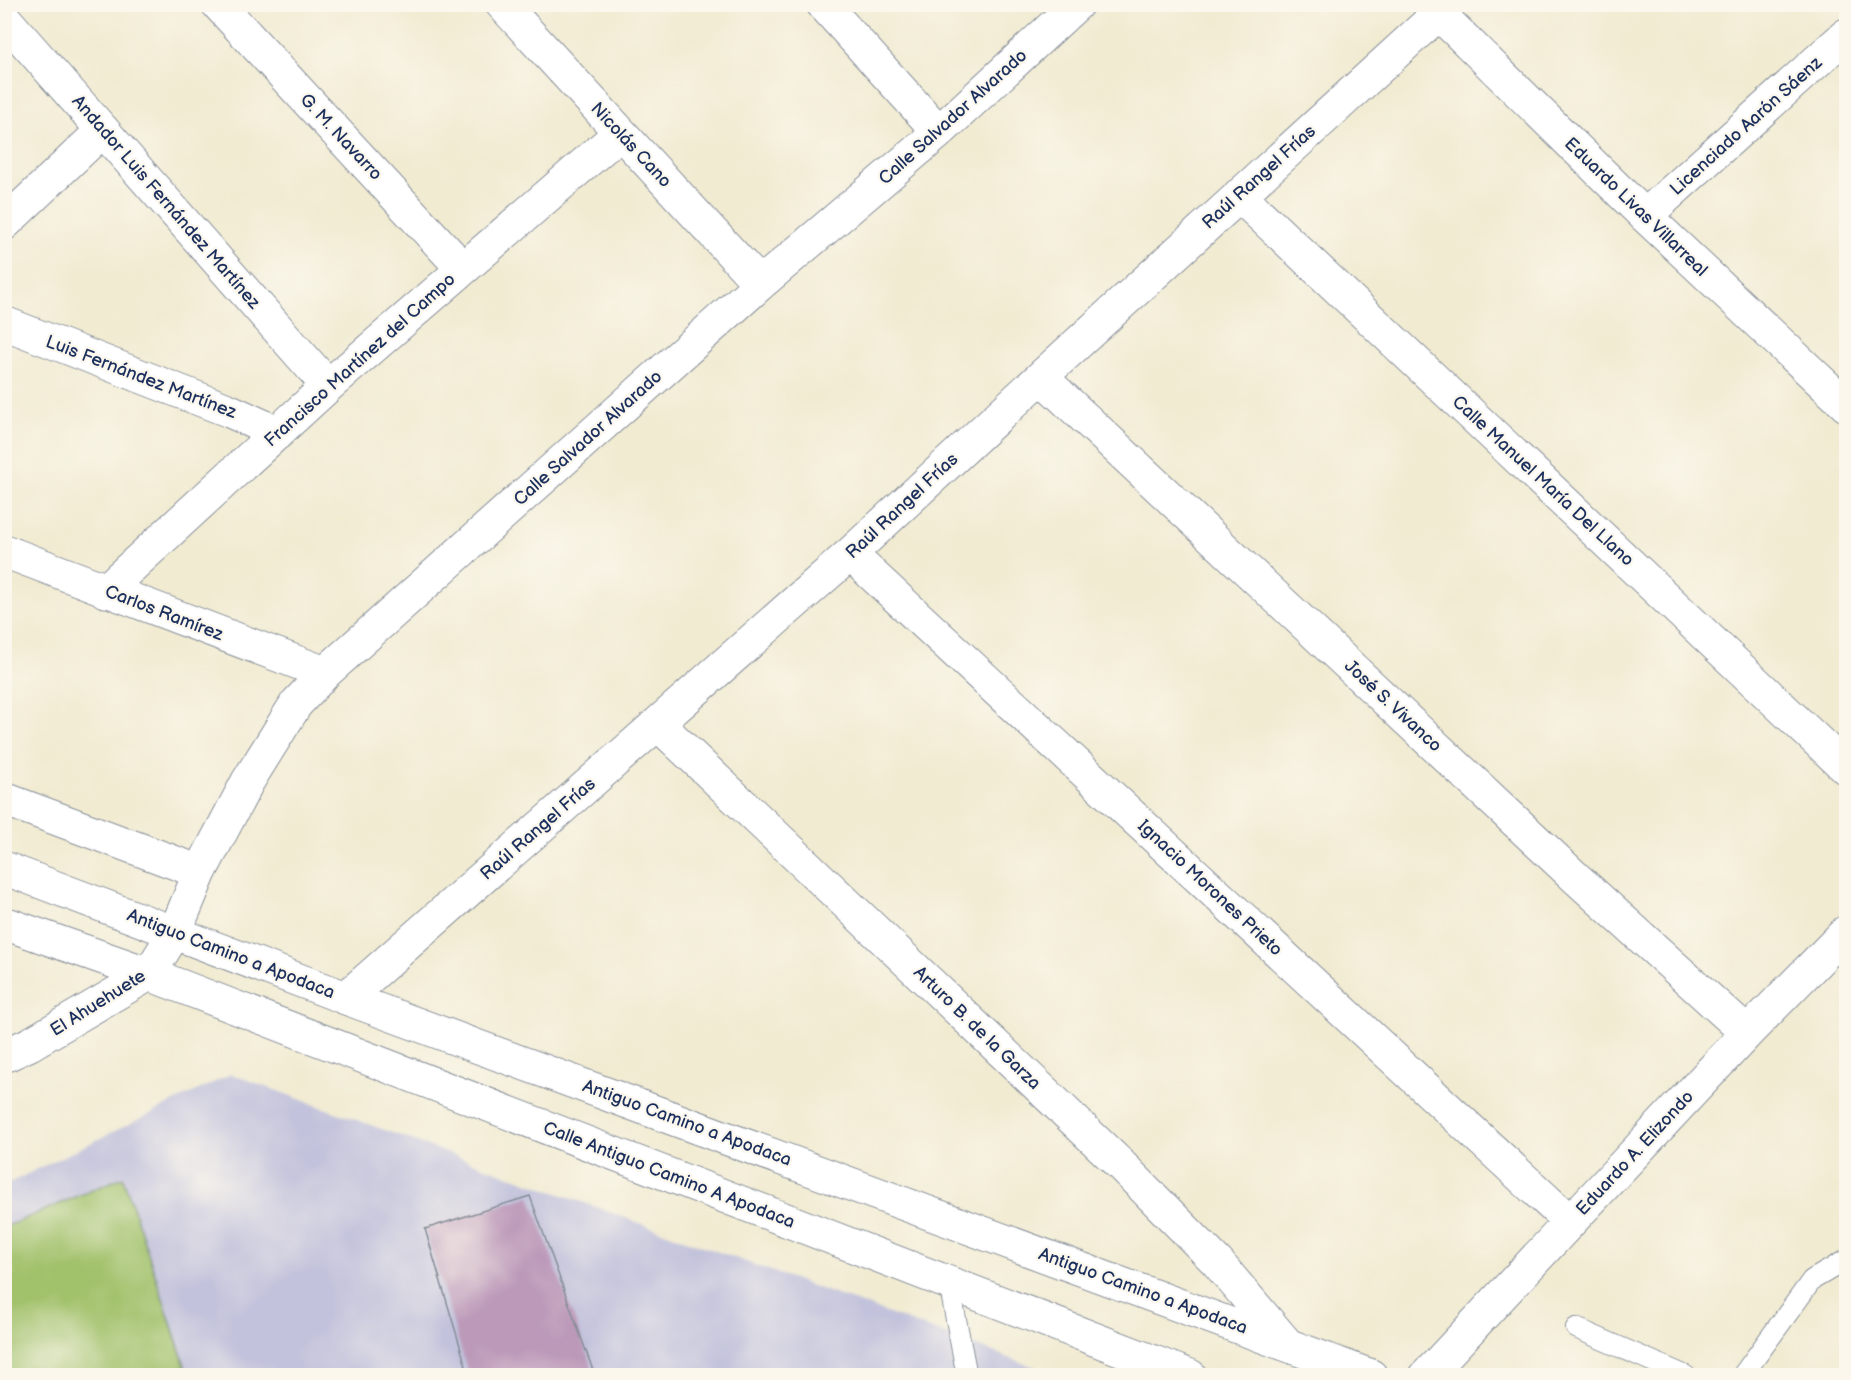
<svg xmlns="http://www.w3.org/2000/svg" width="1851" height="1380" font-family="'Balsamiq Sans',sans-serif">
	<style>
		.industrial { fill: #c2c2dc }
		.green { fill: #a1c16a; stroke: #5e7864; stroke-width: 1.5 }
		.building { fill: #bc99b9 }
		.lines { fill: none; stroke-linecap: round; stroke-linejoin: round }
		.lane-casing { stroke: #868d98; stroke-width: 22 }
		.street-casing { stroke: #868d98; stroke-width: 35 }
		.secondary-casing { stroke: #868d98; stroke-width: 35 }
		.lane { stroke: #fff; stroke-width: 20 }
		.street { stroke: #fff; stroke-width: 33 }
		.secondary { stroke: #fff; stroke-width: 33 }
		.labels { text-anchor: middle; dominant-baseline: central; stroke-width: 4.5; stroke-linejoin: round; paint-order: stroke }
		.street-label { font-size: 18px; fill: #1b2f5e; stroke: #fbf7ec }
	</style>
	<rect width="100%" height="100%" fill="#fbf7ec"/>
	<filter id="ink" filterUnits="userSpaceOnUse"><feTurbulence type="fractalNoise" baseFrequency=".0167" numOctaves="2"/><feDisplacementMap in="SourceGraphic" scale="12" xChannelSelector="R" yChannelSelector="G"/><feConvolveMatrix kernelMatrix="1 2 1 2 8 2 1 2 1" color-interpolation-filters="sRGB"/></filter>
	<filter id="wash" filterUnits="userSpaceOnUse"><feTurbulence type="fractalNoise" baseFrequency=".008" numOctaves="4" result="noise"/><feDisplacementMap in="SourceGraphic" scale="24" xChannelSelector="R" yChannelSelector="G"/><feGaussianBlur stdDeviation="1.35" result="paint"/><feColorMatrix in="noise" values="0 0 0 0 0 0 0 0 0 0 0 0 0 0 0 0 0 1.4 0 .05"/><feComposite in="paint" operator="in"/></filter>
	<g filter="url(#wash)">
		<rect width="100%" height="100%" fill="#f1ebd2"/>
		<path class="industrial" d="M231,1074L1056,1375L5,1376V1185Z"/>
		<path class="green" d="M123,1177L188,1375H5V1227Z"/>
		<g id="blocks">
			<path class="building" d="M530,1196L595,1376H469L425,1229Z"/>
		</g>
	</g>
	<g filter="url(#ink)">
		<use href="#blocks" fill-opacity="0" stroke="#868d98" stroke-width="1.5"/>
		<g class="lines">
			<g class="lane-casing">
				<path id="lane" d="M949,1283L967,1376
					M1576,1328L1686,1376
					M1742,1376L1812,1280L1846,1260"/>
			</g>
			<g class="street-casing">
				<path id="street" d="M218,4L463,269
					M502,4L760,284
					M823,4L939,132
					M1429,4L1645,216L1846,405
					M4,18L328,386
					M1239,195L1846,768
					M1645,216L1846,35
					M4,224L103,130
					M4,323L230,411L278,433
					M1041,377L1576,878L1747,1033
					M4,551L325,673
					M850,554L1570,1222
					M105,591L328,386L620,133
					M658,724L1121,1165L1218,1263L1286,1343
					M4,799L200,872
					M346,998L850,554L1041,377L1449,4
					M4,1056L30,1044L149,974L175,932L200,872L248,781L296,704L325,673L760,284L939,132L1077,4
					M1426,1376L1747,1033L1846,932"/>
			</g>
			<g class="secondary-casing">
				<path id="secondary" d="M4,868L346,998L1371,1376
					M4,923L149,974L1190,1376"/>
			</g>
			<use href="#lane" class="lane"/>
			<use href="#street" class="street"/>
			<use href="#secondary" class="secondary"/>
		</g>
	</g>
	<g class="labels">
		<g class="street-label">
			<text transform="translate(953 117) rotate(-42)">Calle Salvador Alvarado</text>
			<text transform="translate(1746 126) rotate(-42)">Licenciado Aarón Sáenz</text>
			<text transform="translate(341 137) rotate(47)">G. M. Navarro</text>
			<text transform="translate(631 145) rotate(47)">Nicolás Cano</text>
			<text transform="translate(1259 177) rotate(-42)">Raúl Rangel Frías</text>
			<text transform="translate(166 202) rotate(49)">Andador Luis Fernández Martínez</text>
			<text transform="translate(1636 207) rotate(44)">Eduardo Livas Villarreal</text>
			<text transform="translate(360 360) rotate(-42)">Francisco Martínez del Campo</text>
			<text transform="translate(141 377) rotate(21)">Luis Fernández Martínez</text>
			<text transform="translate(588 438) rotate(-42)">Calle Salvador Alvarado</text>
			<text transform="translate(1543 481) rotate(43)">Calle Manuel María Del Llano</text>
			<text transform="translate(902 506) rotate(-43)">Raúl Rangel Frías</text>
			<text transform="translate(164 613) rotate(21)">Carlos Ramírez</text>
			<text transform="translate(1393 706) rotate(43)">José S. Vivanco</text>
			<text transform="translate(538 829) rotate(-41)">Raúl Rangel Frías</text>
			<text transform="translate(1210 888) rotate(43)">Ignacio Morones Prieto</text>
			<text transform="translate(231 954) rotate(21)">Antiguo Camino a Apodaca</text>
			<text transform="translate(98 1003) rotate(-32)">El Ahuehuete</text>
			<text transform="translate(977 1028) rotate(44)">Arturo B. de la Garza</text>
			<text transform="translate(687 1123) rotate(20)">Antiguo Camino a Apodaca</text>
			<text transform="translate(1635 1153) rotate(-47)">Eduardo A. Elizondo</text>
			<text transform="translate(669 1175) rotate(21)">Calle Antiguo Camino A Apodaca</text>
			<text transform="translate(1143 1291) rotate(20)">Antiguo Camino a Apodaca</text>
		</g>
	</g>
	<rect width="1851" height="1380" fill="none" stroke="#fbf7ec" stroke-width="24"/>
</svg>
